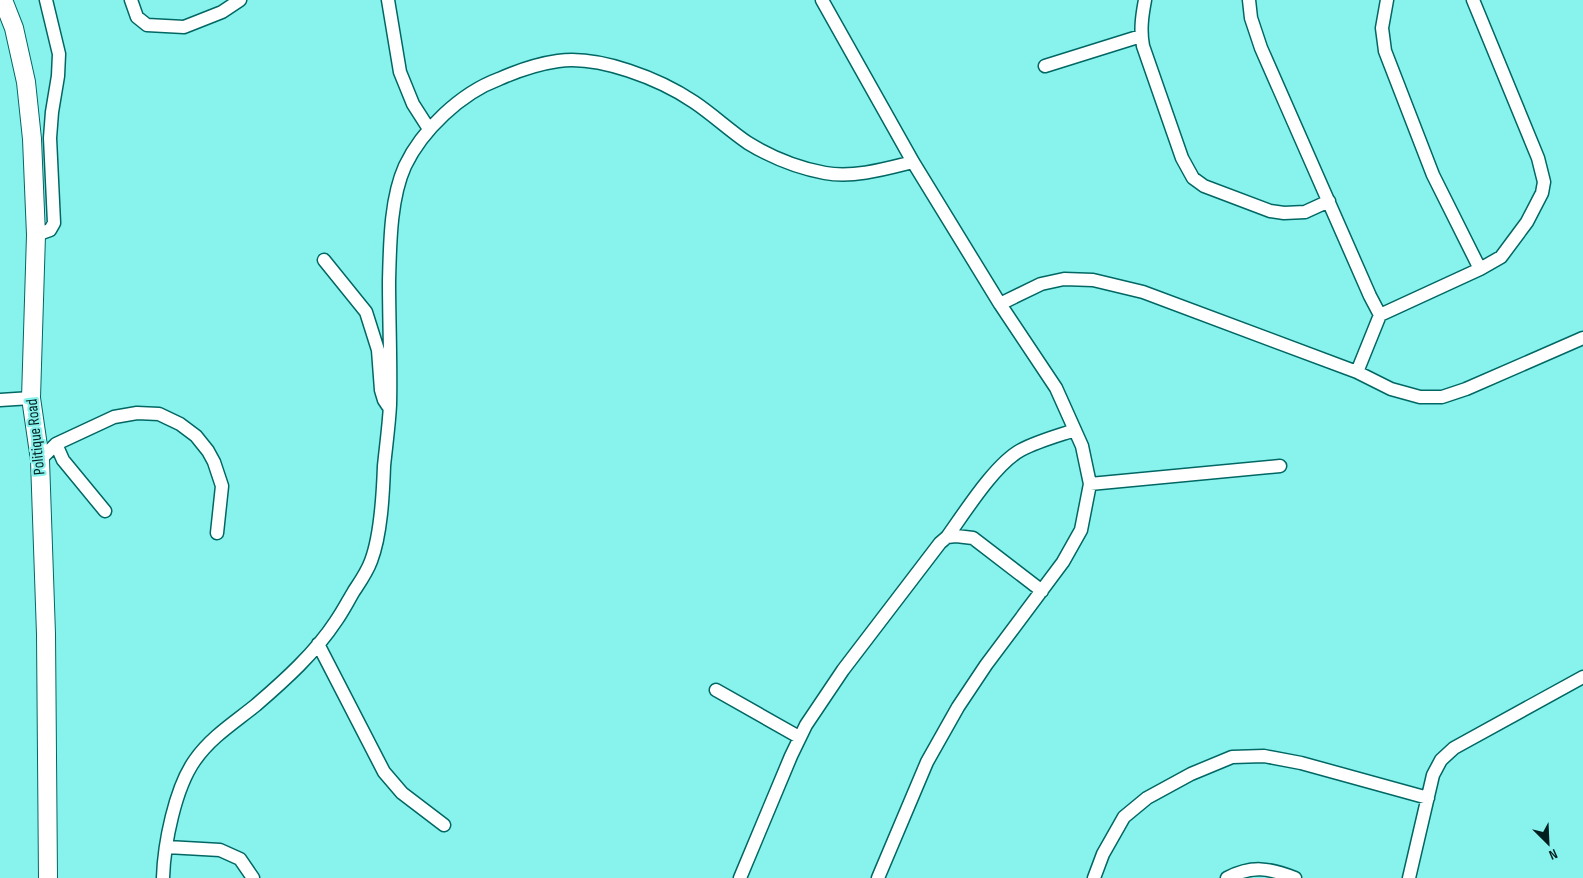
<svg xmlns="http://www.w3.org/2000/svg" width="1583" height="878" font-family="'Sofia Sans Condensed',sans-serif">
	<style>
		.lines { fill: none; stroke-linecap: round; stroke-linejoin: round }
		.street-casing { stroke: #016764; stroke-width: 15 }
		.secondary-casing { stroke: #016764; stroke-width: 20 }
		.street { stroke: #fff; stroke-width: 12 }
		.secondary { stroke: #fff; stroke-width: 18 }
		.labels { text-anchor: middle; dominant-baseline: central; stroke-width: 4.5; stroke-linejoin: round; paint-order: stroke }
		.street-label { font-size: 16px; fill: #001f1e; stroke: #88f2ed }
	</style>
	<rect width="100%" height="100%" fill="#88f2ed"/>
	<g class="lines">
		<g class="street-casing">
			<path id="street" d="M131,0L137,17L147,25L184,27L222,12L240,0
				M388,0L400,72L413,104L429,129
				M822,0L913,162L1000,304L1056,388L1082,446L1090,484L1081,530L1063,562L986,665L958,707L927,762L878,878
				M1145,0C1142,16 1140,30 1143,46L1182,158L1193,178L1204,186L1270,211L1284,213L1305,212L1329,201
				M1249,0L1251,18L1261,48L1370,296L1380,315L1357,372
				M1387,0L1382,28L1385,51L1433,175L1480,269
				M1045,66L1141,36
				M36,235L50,230L54,223L50,138L52,112L58,76L59,54L46,0
				M324,260L366,312L378,350L381,390L384,400L388,406
				M1000,304L1041,284L1064,279L1093,280L1143,292L1357,372L1391,389L1420,397H1442L1466,389L1583,338
				M1380,315L1480,269L1501,257L1527,222L1542,193L1544,182L1538,158L1473,0
				M0,400L31,398
				M56,444L63,460L105,511
				M40,460L56,444L114,417L137,413L159,414L180,424L196,436L208,451L214,462L222,486L217,533
				M1090,484L1280,466
				M947,537C965,512 995,464 1021,450C1038,441 1057,436 1075,430
				M318,644L384,772L402,793L444,825
				M716,690L799,737
				M167,847L220,850L240,859L253,878
				M163,878C164,844 175,788 195,760C211,737 235,722 256,705C285,680 315,653 336,621C343,611 348,601 354,591C360,582 367,572 371,561C381,535 383,495 384,466C386,446 389,425 390,405C391,364 389,322 389,281C390,246 390,199 405,166C422,130 461,93 499,79C517,71 537,64 558,61C599,55 660,79 694,102C712,114 729,130 748,143C771,157 798,168 825,173C854,178 885,169 913,162
				M740,878L791,756L806,725L843,670L940,543L947,537L956,536L973,538L1042,591
				M1094,878L1103,854L1124,817L1147,798L1191,774L1232,757L1264,756L1301,763L1428,798
				M1227,878C1252,865 1269,868 1295,878
				M1409,878L1433,775L1441,760L1454,748L1583,677"/>
		</g>
		<g class="secondary-casing">
			<path id="secondary" d="M3,0L14,28L26,82L32,139L36,235L31,398L40,460L46,634L48,878"/>
		</g>
		<use href="#street" class="street"/>
		<use href="#secondary" class="secondary"/>
	</g>
	<g class="labels">
		<g class="street-label">
			<text transform="translate(36 437) rotate(-96)">Politique Road</text>
		</g>
	</g>
	<g transform="translate(1548 843) rotate(156)" stroke="#88f2ed" stroke-width="4" paint-order="stroke">
	<path d="M0-4L9 19L0 12L-9 19Z" fill="#001f1e"/>
	<text y="-8" font-size="14" font-weight="bold" text-anchor="middle" fill="#001f1e">N</text>
	</g>
</svg>
